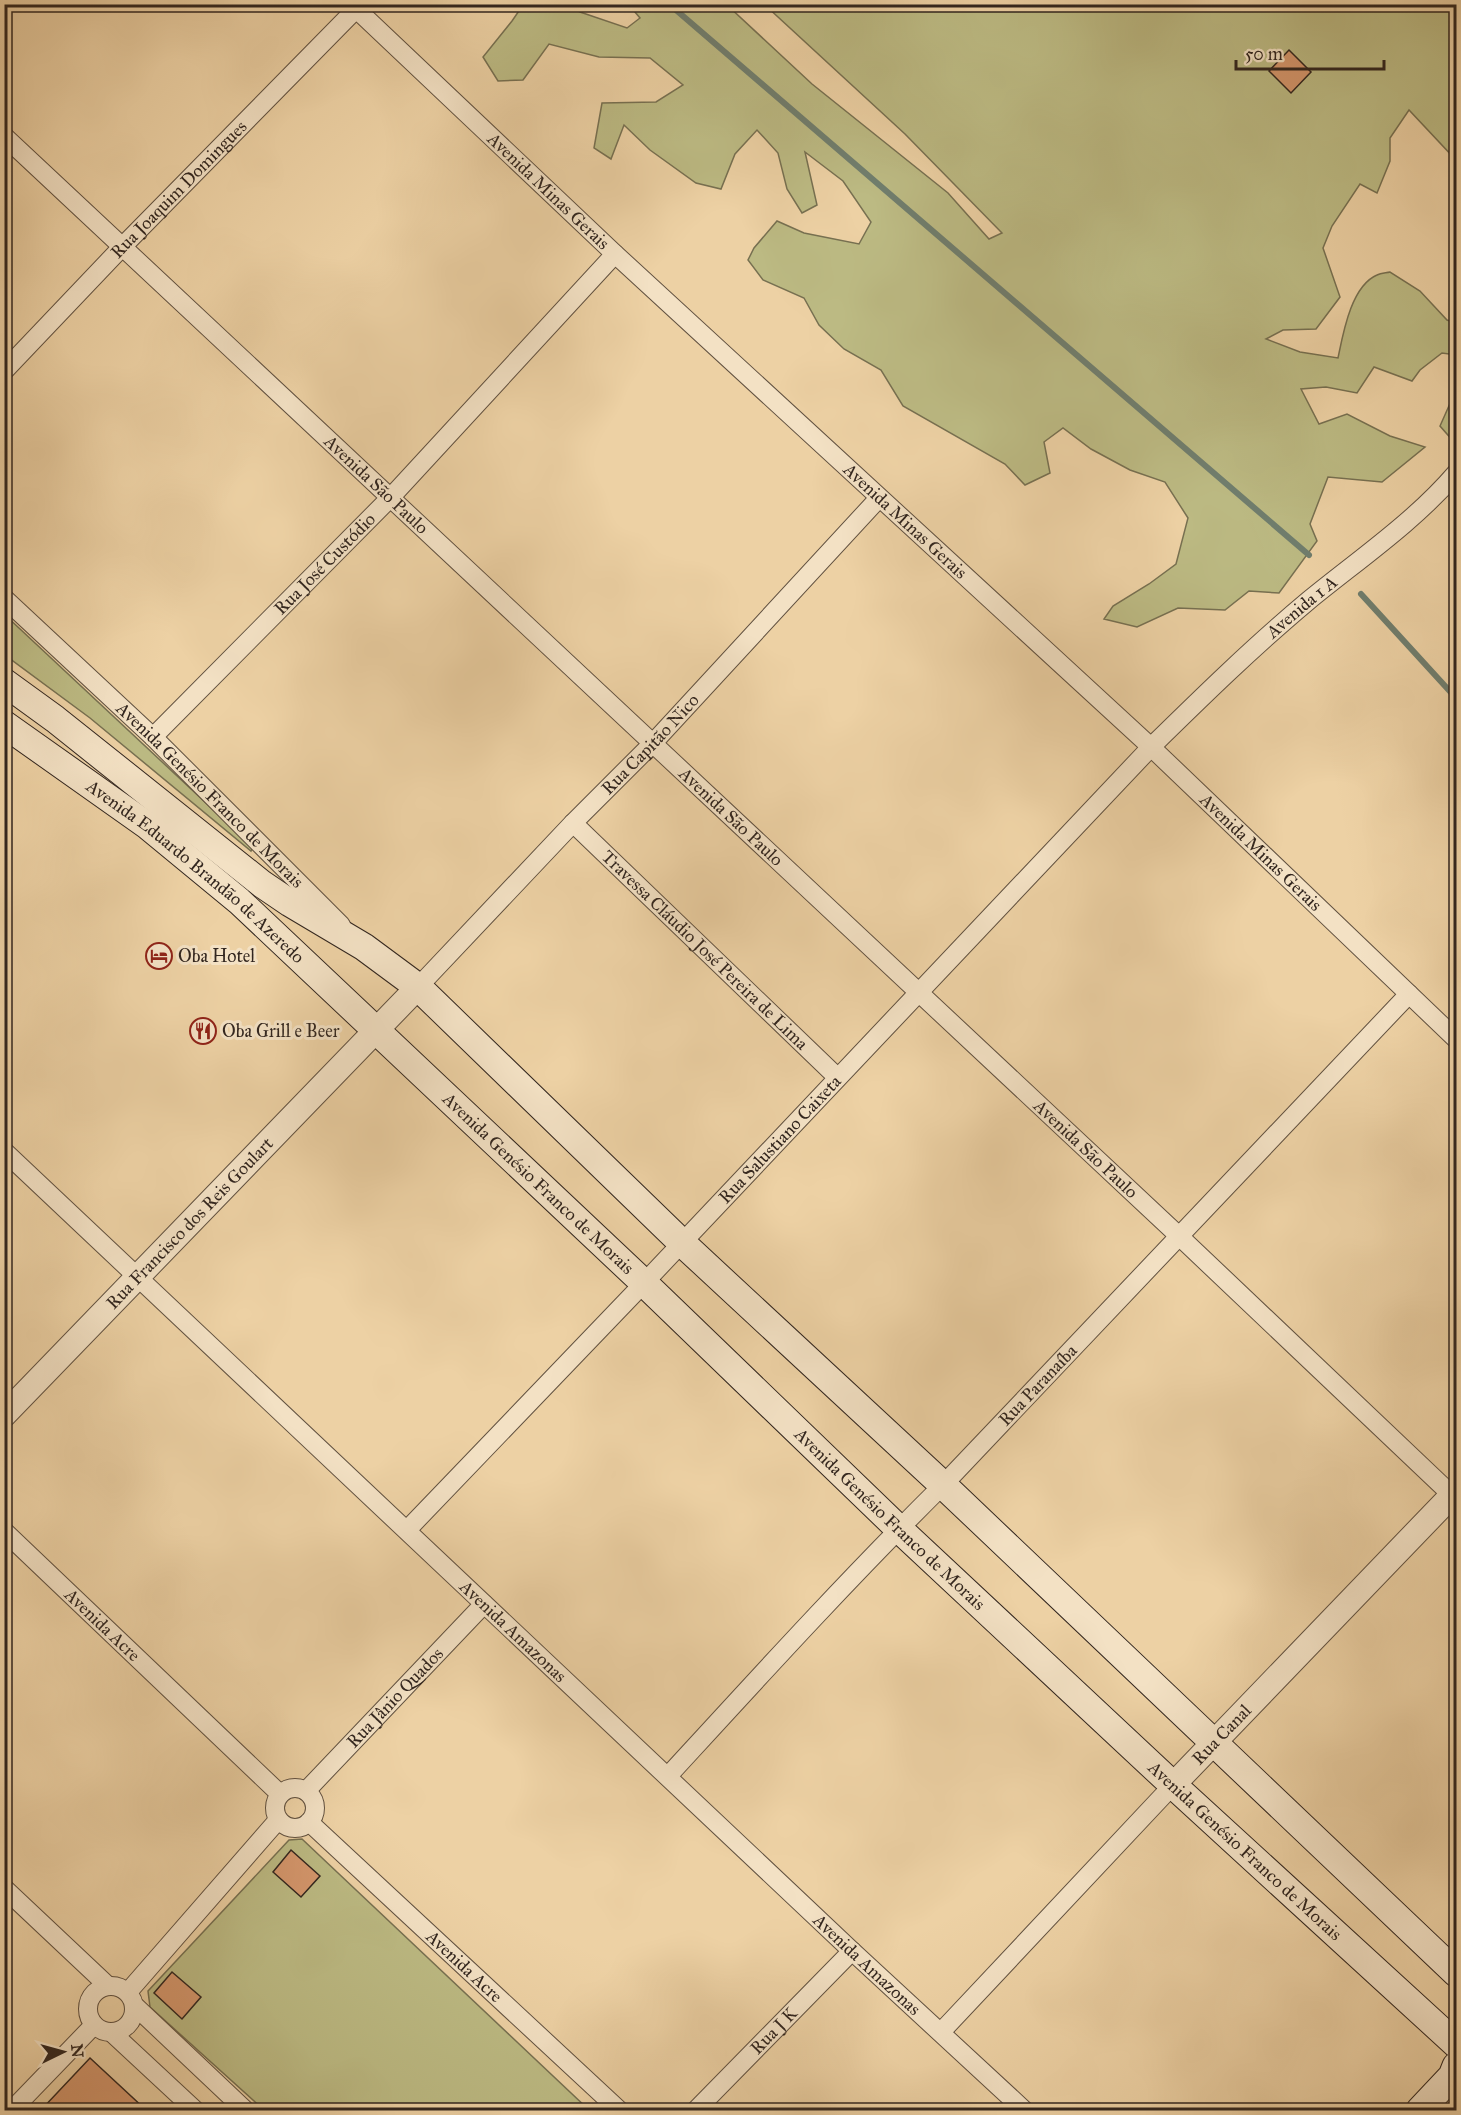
<svg xmlns="http://www.w3.org/2000/svg" width="1461" height="2115" font-family="'IM FELL Great Primer',serif">
  <rect width="100%" height="100%" fill="#edd1a4"/>
  <filter id="stains"><feTurbulence type="fractalNoise" baseFrequency=".00333" numOctaves="4"/><feColorMatrix values="0 0 0 0 .2 0 0 0 0 .09 0 0 0 0 .02 0 0 0 .5 -.17"/></filter>
  <radialGradient id="worn" r=".72"><stop offset=".6" stop-color="#630" stop-opacity="0"/><stop offset="1" stop-color="#630" stop-opacity=".3"/></radialGradient>
  <g fill="#bcba83" stroke="#777051" stroke-width="1.5">
    <path d="M523 5H566L580 12 627 28 640 18 629 5H727L812 84 948 193 989 239 1002 233 905 134 765 5H1456V160L1409 110 1390 138V161L1377 193 1360 184 1332 226 1323 248 1340 297 1316 329 1283 330 1266 339 1300 352 1338 358C1343 334 1351 286 1377 275 1381 273 1386 273 1390 272L1420 291 1447 320 1456 323V355L1442 353 1420 370 1412 381 1374 367 1357 393 1326 387 1301 389 1319 424 1347 414 1390 436 1425 447 1382 482 1328 477 1310 524 1317 541 1279 593 1249 591 1225 610 1178 608 1137 627 1104 619 1113 606 1149 584 1176 564 1188 518 1165 482 1130 470 1091 449 1063 428 1044 442 1050 473 1025 485 1005 464 903 406 881 370 844 349 819 325 804 298 763 280 748 260 754 248 777 221 804 233 859 244 871 222 843 181 805 152 817 205 802 213 787 189 778 153 757 130 735 154 721 189 696 183 650 150 624 125 611 159 594 148 602 103 656 102 683 85 650 58 599 57 549 44 523 80 498 81 483 57 512 21Z"/>
    <path d="M1456 390V439L1454 442 1440 426Z"/>
    <path d="M4 614 253 847 251 851 90 718 5 655Z"/>
    <path d="M302 1839 589 2110H264L150 2007 148 1991 289 1840Z"/>
  </g>
  <g fill="none" stroke-linecap="round" stroke-linejoin="round">
    <g stroke="#707e6e" stroke-width="6">
      <path d="M669 4 1309 555"/>
      <path d="M1361 594 1456 698"/>
    </g>
  </g>
  <g fill="#d5976d" stroke="#32261f" stroke-width="1.5">
    <path d="M1289 50 1311 72 1291 93 1269 71Z"/>
    <path d="M291 1850 320 1876 301 1897 273 1872Z"/>
    <path d="M172 1972 201 1997 182 2019 154 1993Z"/>
    <path d="M90 2058 146 2110H41Z"/>
  </g>
  <g fill="none" stroke-linecap="round" stroke-linejoin="round">
    <defs>
      <g id="minor">
        <path id="s1" d="M351 4 615 254 1151 747 1456 1039"/>
        <path id="s2" d="M4 136 1179 1236 1456 1499"/>
        <path id="s3" d="M4 371 123 246 356 9"/>
        <path id="s4" d="M4 598 153 737 341 925"/>
        <path id="s5" d="M153 737 391 497 615 254"/>
        <path id="s6" d="M573 823 837 1077"/>
        <path id="s7" d="M418 987 573 823 653 743 879 498"/>
        <path id="s8" d="M4 1151 852 1951 1024 2110"/>
        <path id="s9" d="M407 1530 644 1283 1151 747C1202 697 1253 647 1308 601 1358 560 1414 522 1456 473"/>
        <path id="s10" d="M4 1531 280 1794"/>
        <path id="s11" d="M668 1776C758 1678 848 1579 943 1485L1409 994"/>
        <circle cx="295" cy="1808" r="20"/>
        <path id="s12" d="M306 1791 484 1604"/>
        <path id="s13" d="M309 1822 619 2110"/>
        <path d="M4 1888 107 1985"/>
        <circle cx="111" cy="2009" r="23"/>
        <path d="M128 1992 278 1820"/>
        <path d="M134 2005 245 2110"/>
        <path d="M111 2032 195 2110"/>
        <path d="M941 2032 1173 1785"/>
        <path d="M12 2110 94 2025"/>
        <path id="s14" d="M696 2110 852 1951"/>
      </g>
      <g id="tertiary">
        <path id="s15" d="M4 1415 418 987"/>
        <path id="s16" d="M1173 1785 1456 1491"/>
      </g>
      <g id="secondary">
        <path d="M4 682 55 719 262 884 290 903 364 947 418 987 681 1242 943 1485 1456 1973"/>
        <path id="s17" d="M4 724 148 826 239 901 644 1283 899 1529 1173 1785 1456 2044"/>
        <path d="M1420 2110 1452 2076 1456 2066"/>
      </g>
    </defs>
    <use href="#minor" stroke="#615140" stroke-width="20"/>
    <use href="#tertiary" stroke="#615140" stroke-width="26"/>
    <use href="#secondary" stroke="#32261f" stroke-width="29"/>
    <use href="#minor" stroke="#f3e1c4" stroke-width="18"/>
    <use href="#tertiary" stroke="#f3e1c4" stroke-width="24"/>
    <use href="#secondary" stroke="#f3e1c4" stroke-width="27"/>
  </g>
  <defs>
    <symbol id="hotel-ring" viewBox="-11 -11 22 22"><circle r="9.5" fill="#f3e1c4" stroke="#8f2418" stroke-width="1.5"/><path d="M-6-4.5h1.5V1H6V5H4.5V3h-9V5H-6ZM-4 0a1.8 1.8 0 1 1 3.6 0ZM.5 0V-2.5h3Q6-2.5 6 0Z" fill="#8f2418"/></symbol>
    <symbol id="restaurant-ring" viewBox="-11 -11 22 22"><circle r="9.5" fill="#f3e1c4" stroke="#8f2418" stroke-width="1.5"/><path d="M-5-6h1v4h1v-4h1v4h1v-4h1v5L-1.5 .5V6h-2V.5L-5-1ZM5-6V6H3V1.5H1.5Q1.5-4 5-6Z" fill="#8f2418"/></symbol>
  </defs>
  <g fill-rule="evenodd">
    <use href="#hotel-ring" x="144" y="941" width="30" height="30"/>
    <use href="#restaurant-ring" x="188" y="1016" width="30" height="30"/>
  </g>
  <g text-anchor="middle" stroke-width="6" stroke-linejoin="round" paint-order="stroke">
    <g font-size="18" fill="#32261f" stroke="#f3e1c4">
      <text dy="6" stroke="none"><textPath href="#s3" startOffset="252">Rua Joaquim Domingues</textPath></text>
      <text dy="6" stroke="none"><textPath href="#s1" startOffset="272">Avenida Minas Gerais</textPath></text>
      <text dy="6" stroke="none"><textPath href="#s2" startOffset="510">Avenida São Paulo</textPath></text>
      <text dy="6" stroke="none"><textPath href="#s1" startOffset="758">Avenida Minas Gerais</textPath></text>
      <text dy="6" stroke="none"><textPath href="#s5" startOffset="244">Rua José Custódio</textPath></text>
      <text dy="6" stroke="none"><textPath href="#s9" startOffset="1286">Avenida 1 A</textPath></text>
      <text dy="6" stroke="none"><textPath href="#s7" startOffset="336">Rua Capitão Nico</textPath></text>
      <text dy="6" stroke="none"><textPath href="#s4" startOffset="285">Avenida Genésio Franco de Morais</textPath></text>
      <text dy="6" stroke="none"><textPath href="#s2" startOffset="996">Avenida São Paulo</textPath></text>
      <text dy="6" stroke="none"><textPath href="#s1" startOffset="1244">Avenida Minas Gerais</textPath></text>
      <text dy="6" stroke="none"><textPath href="#s17" startOffset="242">Avenida Eduardo Brandão de Azeredo</textPath></text>
      <text dy="6" stroke="none"><textPath href="#s6" startOffset="183">Travessa Cláudio José Pereira de Lima</textPath></text>
      <text dy="6" stroke="none"><textPath href="#s9" startOffset="540">Rua Salustiano Caixeta</textPath></text>
      <text dy="6" stroke="none"><textPath href="#s2" startOffset="1482">Avenida São Paulo</textPath></text>
      <text dy="6" stroke="none"><textPath href="#s17" startOffset="706">Avenida Genésio Franco de Morais</textPath></text>
      <text dy="6" stroke="none"><textPath href="#s15" startOffset="267">Rua Francisco dos Reis Goulart</textPath></text>
      <text dy="6" stroke="none"><textPath href="#s11" startOffset="538">Rua Paranaíba</textPath></text>
      <text dy="6" stroke="none"><textPath href="#s17" startOffset="1192">Avenida Genésio Franco de Morais</textPath></text>
      <text dy="6" stroke="none"><textPath href="#s10" startOffset="136">Avenida Acre</textPath></text>
      <text dy="6" stroke="none"><textPath href="#s8" startOffset="700">Avenida Amazonas</textPath></text>
      <text dy="6" stroke="none"><textPath href="#s12" startOffset="129">Rua Jânio Quados</textPath></text>
      <text dy="6" stroke="none"><textPath href="#s16" startOffset="70">Rua Canal</textPath></text>
      <text dy="6" stroke="none"><textPath href="#s17" startOffset="1678">Avenida Genésio Franco de Morais</textPath></text>
      <text dy="6" stroke="none"><textPath href="#s8" startOffset="1186">Avenida Amazonas</textPath></text>
      <text dy="6" stroke="none"><textPath href="#s13" startOffset="212">Avenida Acre</textPath></text>
      <text dy="6" stroke="none"><textPath href="#s14" startOffset="111">Rua J K</textPath></text>
    </g>
    <g font-size="18" fill="#32261f" stroke="#f3e1c4" text-anchor="start">
      <text x="178" y="962">Oba Hotel</text>
      <text x="222" y="1037">Oba Grill e Beer</text>
    </g>
  </g>
  <rect width="1461" height="2115" fill="none" stroke="#edd1a4" stroke-width="24"/>
  <rect x="6" y="6" width="1449" height="2103" fill="none" stroke="#32261f" stroke-width="3"/>
  <rect x="12" y="12" width="1437" height="2091" fill="none" stroke="#32261f" stroke-width="1.5"/>
  <g transform="translate(63 2052) rotate(85)" stroke="#f3e1c4" stroke-width="4.5" paint-order="stroke">
  <path d="M0-4.5L10 22L0 15L-10 22Z" fill="#32261f"/>
  <text y="-9" font-size="16" font-weight="bold" text-anchor="middle" fill="#32261f">N</text>
  </g>
  <path d="M1236 60v9h148v-9" fill="none" stroke="#32261f" stroke-width="3"/>
  <text x="1245" y="60" font-size="18" fill="#32261f" stroke="#f3e1c4" stroke-width="4.5" paint-order="stroke">50 m</text>
  <rect width="100%" height="100%" filter="url(#stains)"/>
  <rect width="100%" height="100%" fill="url(#worn)"/>
</svg>
